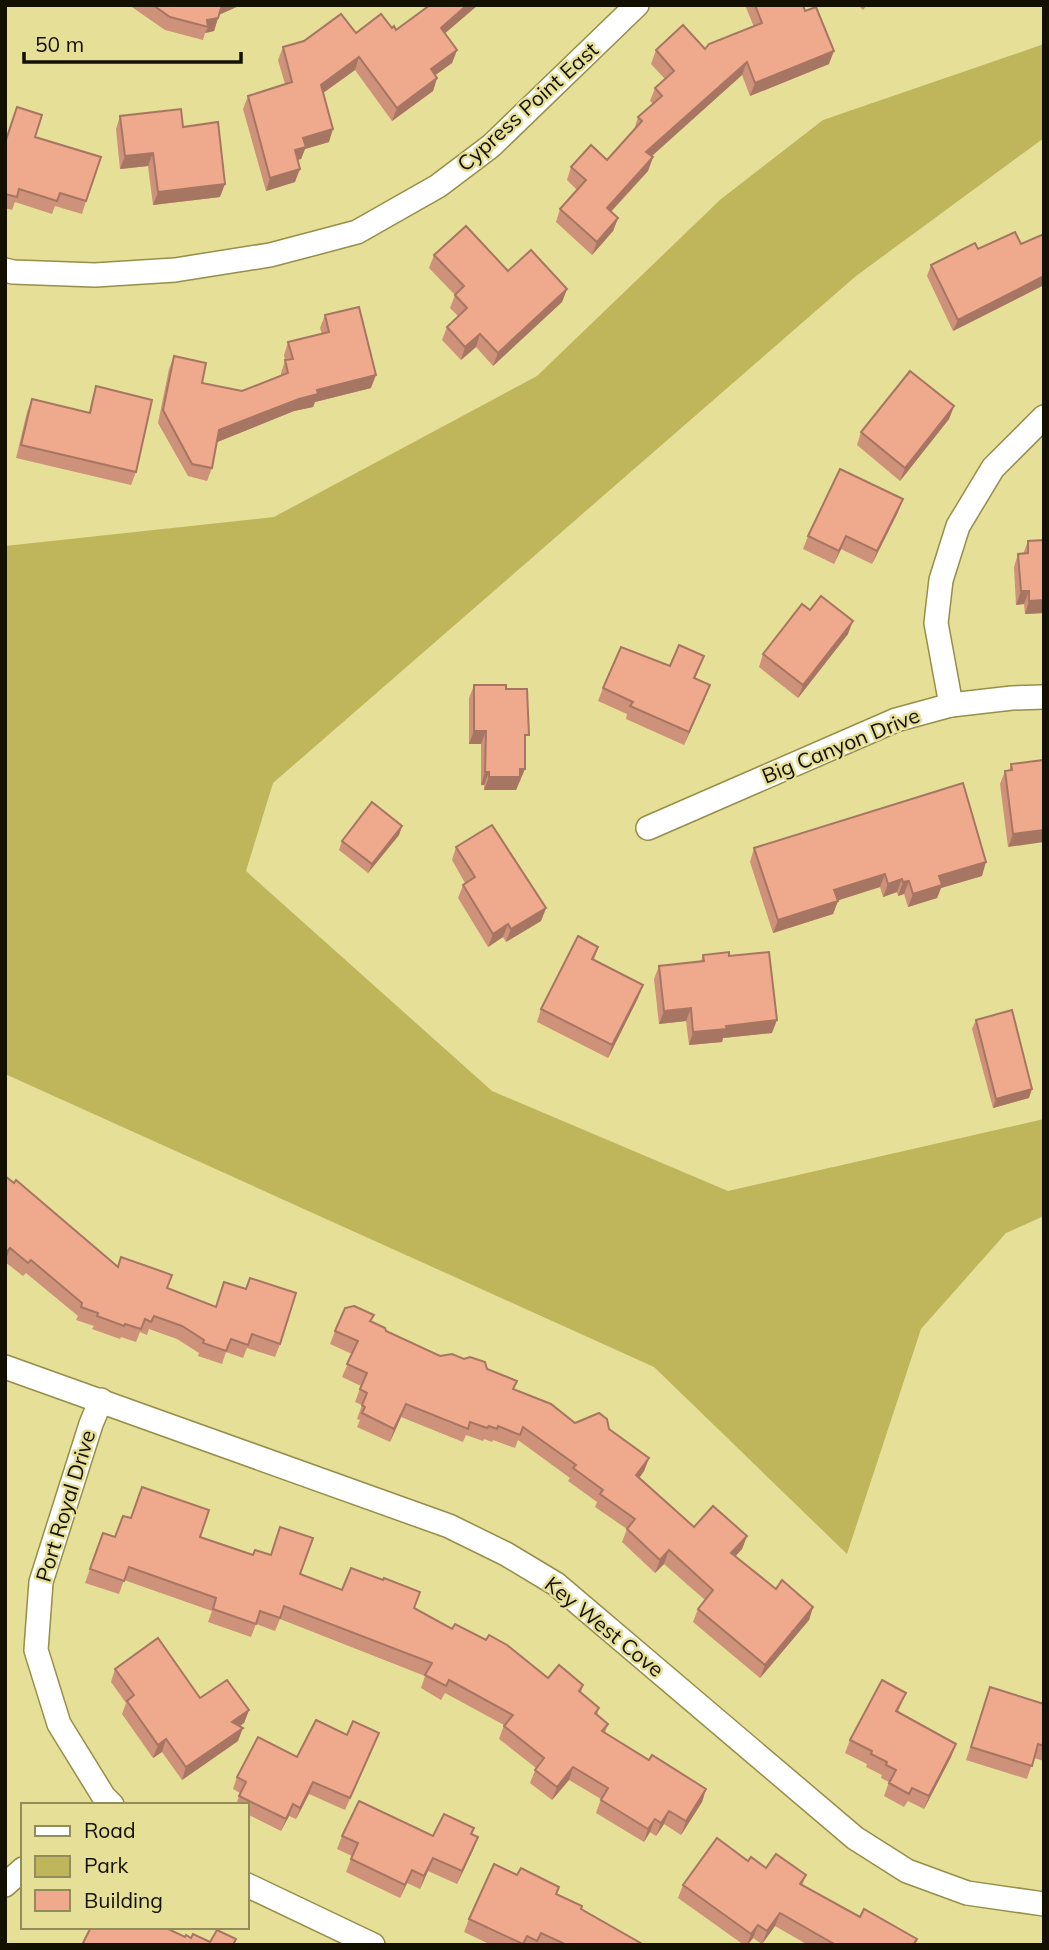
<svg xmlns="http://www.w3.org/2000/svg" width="1049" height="1950" font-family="Mulish,sans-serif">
  <rect width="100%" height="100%" fill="#e6df97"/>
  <path fill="#bfb55b" d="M1044 44V138L856 276 273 783 246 871 492 1091 728 1191 1044 1119V1216L1006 1233 921 1329 847 1554 654 1367 5 1074V546L274 517 537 376 721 199 823 120Z"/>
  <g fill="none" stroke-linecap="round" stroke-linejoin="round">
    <defs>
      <g id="street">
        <path d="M5 270 13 272 95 275 175 270 270 255 357 232 438 186 491 146 637 5"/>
        <path d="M951 705 936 623 941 580 958 526 993 468 1044 417"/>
        <path d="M648 828 896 720 951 705 1012 698 1044 697"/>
        <path d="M5 1367 449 1526 506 1554 556 1584 855 1838 907 1871 967 1893 1044 1904"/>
        <path d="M101 1400 91 1424 41 1582 36 1650 59 1724 104 1797 112 1805"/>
        <path d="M5 1885 23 1869"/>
        <path d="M247 1885 373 1945"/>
      </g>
    </defs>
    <use href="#street" stroke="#968e49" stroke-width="26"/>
    <use href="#street" stroke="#fff" stroke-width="23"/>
  </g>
  <g fill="#ce9179">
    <path d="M129 5H241L219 15 214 31 205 33 203 40 165 30Z"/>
    <path d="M478 5 445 33 457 50 452 63 435 75 437 78 433 91 392 121 355 70 323 93 329 142 305 149 301 159 298 160 295 182 266 191 243 109 248 96 285 84 278 60 283 47 356 33 392 28 396 30Z"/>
    <path d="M745 5H803L829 64 750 96 742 75 651 156 653 157 648 171 611 212 618 218 613 231 592 255 556 222 560 209 577 190 567 180 571 167 607 160 634 130 638 117 653 104 650 101 655 88 665 79 651 64 656 50 705 49 754 27Z"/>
    <path d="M858 5H867L863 10Z"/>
    <path d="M17 107 35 137 86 201 82 214 55 206 52 214 15 202 12 210 5 208V141Z"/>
    <path d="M120 116 183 127 220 197 153 205 148 166 120 169 116 129Z"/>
    <path d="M1044 234V285L953 331 927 276 931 265 978 249 1021 244Z"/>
    <path d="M434 255 508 271 567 289 562 302 493 366 476 347 461 360 442 340 447 327 458 316 450 308 455 295 429 268Z"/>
    <path d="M325 315 371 388 315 402 313 407 294 411 217 442 212 468 207 481 188 476 158 423 169 369 174 356 202 383 242 391 281 375V373L285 361 284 355 288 342 322 334 320 328Z"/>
    <path d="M96 386 136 472 131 485 16 458 27 412 32 399 89 413 92 399Z"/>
    <path d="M954 406 949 419 900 481 857 445 861 432Z"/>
    <path d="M903 499 898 512 872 564 841 549 834 564 803 549 808 536Z"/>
    <path d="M1028 541 1044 613 1025 614 1024 604 1016 605 1014 567 1018 554H1023Z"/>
    <path d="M810 610 848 634 798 698 759 667 763 654Z"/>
    <path d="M704 656 695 679 705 698 684 745 626 719 627 714 598 701 603 688 670 666Z"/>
    <path d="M474 685 506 689 525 745 520 782H519L516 790H484V785H481V744H469V698Z"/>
    <path d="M1044 760 1008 847 1000 784 1005 771H1009L1011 764Z"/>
    <path d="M402 826 399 835 368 873 339 850 342 841Z"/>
    <path d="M456 847 546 908 541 921 506 942 503 937 488 947 458 898 463 885 465 883 452 860Z"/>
    <path d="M754 848 982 876 941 888 937 898 908 907 904 894 898 896 897 892 883 897 880 887 838 900 833 914 773 933 750 862Z"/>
    <path d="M598 947 594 960 638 998 608 1058 537 1022 541 1009Z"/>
    <path d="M703 955 729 956 772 1033 723 1038 722 1042 689 1045 686 1021 659 1024 654 979 659 966 701 961Z"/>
    <path d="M976 1020 1029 1098 993 1108 972 1029Z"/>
    <path d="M5 1176 118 1266 121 1257 167 1288 280 1344 275 1357 247 1348 243 1358 226 1352 222 1364 198 1356 199 1353 177 1339 149 1329 147 1335 140 1332 136 1342 121 1337 120 1339 92 1329 94 1326 76 1320 78 1316 26 1273 23 1276 5 1262Z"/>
    <path d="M374 1315 371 1322 386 1331 440 1356 487 1369 513 1389 575 1423 609 1429 649 1458 644 1471 639 1478 694 1527 747 1536 742 1549 735 1556 776 1589 813 1607 809 1620 760 1678 693 1622 698 1609 705 1600 664 1564 655 1573 622 1542 627 1529 595 1507 597 1502 568 1481 570 1478 518 1440 515 1448 493 1440 492 1442 484 1439 483 1441 466 1435 463 1442 401 1417 390 1442 357 1427 360 1420 357 1419 362 1405 355 1402 361 1386 342 1377 352 1354 330 1344 335 1331Z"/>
    <path d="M103 1533 115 1537H200L342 1590 414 1608 548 1678 583 1685 581 1693 599 1708 597 1715 608 1724 605 1733 649 1760 706 1789 702 1802 681 1835 664 1824 656 1836 650 1832 644 1842 596 1813 601 1799 569 1780 552 1800 530 1783 536 1768 499 1739 504 1725 445 1693 441 1700 421 1688 425 1676 280 1619 275 1631 256 1624 251 1637 208 1622 212 1611 124 1580 119 1594 85 1583Z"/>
    <path d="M115 1669 200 1698 249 1710 244 1723 240 1726 238 1741 182 1780 162 1752 153 1758 122 1714 126 1703 111 1682Z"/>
    <path d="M906 1693 898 1712 956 1744 951 1757 924 1809 908 1801 904 1807 884 1796 889 1782 881 1778 882 1775 866 1767 867 1764 845 1753 850 1740Z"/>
    <path d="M986 1700 1044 1704V1761L1034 1758 1027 1779 966 1760Z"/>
    <path d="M347 1735 374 1745 345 1810 309 1794 296 1819 289 1816 281 1831 247 1814V1805H236L240 1793 233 1789 237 1777 297 1757Z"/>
    <path d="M471 1834 478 1837 473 1850 457 1884 428 1871 420 1889 407 1883 400 1898 346 1872 352 1856 337 1849 342 1836H433Z"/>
    <path d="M748 1861 766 1868 806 1875 802 1886 860 1917 915 1945H808L775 1926 762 1944 753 1938 748 1945H744L678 1898 683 1885Z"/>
    <path d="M517 1875 559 1887 557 1894 644 1945H491L464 1932 469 1919Z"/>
  </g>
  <g fill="#a77663">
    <path d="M222 5H241L218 15Z"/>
    <path d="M467 5H478L436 41 441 28Z"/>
    <path d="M218 18 214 31 205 33 208 27 207 20Z"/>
    <path d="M457 50 452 63 426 82 431 69Z"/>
    <path d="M834 51 829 64 750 96 755 83Z"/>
    <path d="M359 57 355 70 316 98 321 85Z"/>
    <path d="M747 62 742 75 642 165 646 152Z"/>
    <path d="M437 78 433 91 392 121 397 108Z"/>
    <path d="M333 129 329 142 305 149 301 159 290 162 295 150 303 138Z"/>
    <path d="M153 153 148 166 120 169 125 156Z"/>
    <path d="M653 157 648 171 602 221 607 208Z"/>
    <path d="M300 169 295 182 266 191 270 178Z"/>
    <path d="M225 184 220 197 153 205 158 192Z"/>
    <path d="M618 218 613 231 592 255 597 242Z"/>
    <path d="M1044 276V285L953 331 958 320Z"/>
    <path d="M567 289 562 302 493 366 498 353Z"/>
    <path d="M480 334 476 347 461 360 465 347Z"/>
    <path d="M376 375 371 388 315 402 313 407 294 411 215 443 219 430 317 390Z"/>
    <path d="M954 406 949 419 900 481 905 468Z"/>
    <path d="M903 499 898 512 872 564 877 551Z"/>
    <path d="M846 536 841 549 834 564 839 551Z"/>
    <path d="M1021 591H1029L1024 604 1016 605Z"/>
    <path d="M1044 600V613L1025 614 1029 601Z"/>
    <path d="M853 621 848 634 798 698 803 685Z"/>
    <path d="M710 685 705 698 684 745 689 732Z"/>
    <path d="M474 731H486L481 744H469Z"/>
    <path d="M520 769H525L516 790H484L489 777Z"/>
    <path d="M485 772H489L484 785H481Z"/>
    <path d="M402 826 399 835 368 873 372 864Z"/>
    <path d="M1044 830V842L1008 847 1013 834Z"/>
    <path d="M986 862 982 876 941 888 937 898 908 907 913 894 939 876Z"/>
    <path d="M885 874 880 887 830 903 834 890Z"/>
    <path d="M902 879 897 892 883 897 888 884Z"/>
    <path d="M909 881 904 894 898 896 903 882Z"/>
    <path d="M838 901 833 914 773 933 778 920Z"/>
    <path d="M546 908 541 921 506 942 511 929Z"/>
    <path d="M508 924 503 937 488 947 493 934Z"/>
    <path d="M643 985 638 998 608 1058 612 1045Z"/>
    <path d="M691 1008 686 1021 659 1024 664 1011Z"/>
    <path d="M777 1020 772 1033 723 1038 722 1042 689 1045 693 1032 726 1026Z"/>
    <path d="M1032 1089 1029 1098 993 1108 996 1099Z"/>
    <path d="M10 1248 5 1262V1254Z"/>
    <path d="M406 1404 401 1417 390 1442 394 1429Z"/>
    <path d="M649 1458 644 1471 632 1488 636 1475Z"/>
    <path d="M747 1536 742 1549 727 1566 731 1553Z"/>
    <path d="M669 1550 664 1564 655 1573 660 1560Z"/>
    <path d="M813 1607 809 1620 760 1678 765 1665Z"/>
    <path d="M249 1710 244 1723 227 1735 232 1722Z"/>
    <path d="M243 1728 238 1741 182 1780 186 1767Z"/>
    <path d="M166 1739 162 1752 153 1758 158 1745Z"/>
    <path d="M956 1744 951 1757 924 1809 929 1796Z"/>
    <path d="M573 1767 569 1780 552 1800 557 1787Z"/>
    <path d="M313 1782 309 1794 296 1819 300 1808Z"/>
    <path d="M706 1789 702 1802 681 1835 686 1821Z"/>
    <path d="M293 1804 289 1816 281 1831 286 1819Z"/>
    <path d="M669 1811 664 1824 656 1836 661 1823Z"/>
    <path d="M655 1819 650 1832 644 1842 648 1829Z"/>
    <path d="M478 1837 473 1850 457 1884 462 1871Z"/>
    <path d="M433 1858 428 1871 420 1889 424 1876Z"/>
    <path d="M412 1870 407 1883 400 1898 405 1885Z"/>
    <path d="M780 1913 775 1926 762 1944 767 1931Z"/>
    <path d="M758 1925 753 1938 747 1945 751 1934Z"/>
  </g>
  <g fill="#efa98d" stroke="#a77663" stroke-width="2">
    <path d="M153 5H222L218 18 207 20 208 27 170 17Z"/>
    <path d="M430 5H467L441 28 457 50 431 69 437 78 397 108 359 57 321 85 333 129 303 138 306 147 295 150 300 169 270 178 248 96 292 82 283 47 304 41 341 14 356 33 381 14 392 28 394 26 396 30Z"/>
    <path d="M755 5H803L805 11 816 7 834 51 755 83 747 62 646 152 653 157 607 208 618 218 597 242 560 209 586 180 571 167 591 145 607 160 642 121 638 117 662 96 655 88 674 71 656 50 683 25 705 49 709 44 762 23Z"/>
    <path d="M17 107 42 115 35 137 101 157 86 201 60 193 57 201 19 189 17 197 5 194V143Z"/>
    <path d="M181 109 183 127 218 122 225 184 158 192 153 153 125 156 120 116Z"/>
    <path d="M466 226 508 271 531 250 567 289 498 353 480 334 465 347 447 327 467 308 455 295 464 286 434 255Z"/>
    <path d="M1015 232 1021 244 1044 234V276L958 320 931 265 975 243 978 249Z"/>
    <path d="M359 307 376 375 317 390 318 394 299 399 219 430 212 468 192 464 163 410 174 356 206 363 202 383 242 391 288 373 285 360 293 359 288 342 329 332 325 315Z"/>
    <path d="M910 371 954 406 905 468 861 432Z"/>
    <path d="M96 386 152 400 136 472 21 445 32 399 90 413Z"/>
    <path d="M840 469 903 499 877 551 846 536 839 551 808 536Z"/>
    <path d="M1044 540V600L1029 601V591H1021L1018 554 1028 553V541Z"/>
    <path d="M821 596 853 621 803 685 763 654 802 604 810 610Z"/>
    <path d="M679 645 704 656 694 678 710 685 689 732 630 706 633 702 603 688 621 647 670 666Z"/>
    <path d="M474 685H506V689H527L529 735H525V769H520V777H489V772H485L486 731H474Z"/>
    <path d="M1044 760V830L1013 834 1005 771 1012 770 1011 764Z"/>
    <path d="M963 783 986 862 939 876 942 885 913 894 909 881 903 882 902 879 888 884 885 874 834 890 838 901 778 920 754 848Z"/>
    <path d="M372 802 402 826 372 864 342 841Z"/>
    <path d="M492 825 546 908 511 929 508 924 493 934 463 885 475 877 456 847Z"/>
    <path d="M578 936 598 947 592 959 643 985 612 1045 541 1009Z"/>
    <path d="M729 952V956L769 952 777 1020 726 1026 727 1029 693 1032 691 1008 664 1011 659 966 704 961 703 955Z"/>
    <path d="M1012 1010 1032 1089 996 1099 976 1020Z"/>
    <path d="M5 1176 14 1183 16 1180 118 1267 121 1257 172 1275 167 1288 216 1307 224 1282 246 1289 250 1278 296 1293 280 1344 252 1334 248 1345 231 1339 226 1351 203 1343 204 1340 182 1326 154 1316 151 1322 145 1319 141 1329 125 1324 124 1326 97 1316 98 1313 81 1307 82 1303 31 1260 28 1263 10 1248 5 1254Z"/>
    <path d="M354 1306 374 1315 370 1321 385 1328 386 1331 440 1356 452 1354 464 1359 470 1357 485 1362 487 1369 517 1381 513 1389 551 1404 575 1423 599 1413 607 1419 609 1429 649 1458 636 1475 694 1527 713 1506 747 1536 731 1553 776 1589 782 1580 813 1607 765 1665 698 1609 713 1590 669 1550 660 1560 627 1529 635 1519 600 1494 603 1490 573 1468 576 1465 523 1427 520 1435 498 1426 497 1429 489 1426 487 1428 470 1422 468 1429 406 1404 394 1429 362 1413 365 1407 362 1405 367 1393 360 1389 367 1373 347 1364 358 1341 335 1331 345 1308Z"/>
    <path d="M142 1487 209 1510 200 1537 253 1555 255 1550 271 1555 280 1527 313 1538 300 1574 342 1590 351 1568 383 1580 384 1578 420 1592 414 1608 452 1629 455 1624 486 1640 489 1635 507 1645 548 1678 559 1665 583 1685 579 1691 599 1708 595 1713 608 1724 602 1731 649 1760 652 1755 706 1789 686 1821 669 1811 661 1823 655 1819 648 1829 601 1800 608 1788 573 1767 557 1787 535 1770 544 1758 504 1726 513 1715 449 1680 446 1686 425 1675 432 1663 284 1606 280 1618 260 1611 256 1624 213 1609 216 1598 129 1567 124 1581 90 1569 103 1533 115 1537 123 1516 131 1518Z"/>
    <path d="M158 1638 200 1698 227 1680 249 1710 232 1722 243 1728 186 1767 166 1739 158 1745 127 1701 134 1695 115 1669Z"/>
    <path d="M882 1680 906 1693 896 1711 956 1744 929 1796 912 1788 909 1794 889 1783 896 1770 886 1765 887 1762 871 1754 872 1751 850 1740Z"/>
    <path d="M990 1687 1044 1704V1746L1038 1744 1032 1766 971 1747Z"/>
    <path d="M316 1720 347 1735 353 1721 379 1733 350 1798 313 1782 300 1808 293 1804 286 1819 239 1796 246 1782 237 1777 258 1737 297 1757Z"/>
    <path d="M359 1801 433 1836 444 1814 474 1828 471 1834 478 1837 462 1871 433 1858 424 1876 412 1870 405 1885 351 1859 358 1843 342 1836Z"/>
    <path d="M717 1838 748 1861 751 1857 766 1868 776 1854 806 1875 800 1884 860 1917 864 1909 917 1939 913 1945H836L780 1913 767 1931 758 1925 751 1934 683 1885Z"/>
    <path d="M494 1864 517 1875 521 1868 559 1887 556 1894 582 1906 581 1909 644 1945H567L541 1933 537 1941 527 1936 523 1944 469 1919Z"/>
    <path d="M91 1927H164L185 1937 186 1935 191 1938 193 1934 210 1942 217 1930 236 1939 233 1945H82Z"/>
  </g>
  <g text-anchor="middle" stroke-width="5" stroke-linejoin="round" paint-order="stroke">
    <g font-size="21" fill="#131000" stroke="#e6df97">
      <text transform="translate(528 107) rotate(-42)" y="7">Cypress Point East</text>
      <text transform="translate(841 746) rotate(-22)" y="7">Big Canyon Drive</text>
      <text transform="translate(66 1506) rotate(-73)" y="7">Port Royal Drive</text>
      <text transform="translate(604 1627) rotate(39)" y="7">Key West Cove</text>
    </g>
  </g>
  <rect width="1049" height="1950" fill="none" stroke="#131000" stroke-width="14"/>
  <rect x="21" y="1803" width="228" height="126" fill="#e6df97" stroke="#928c5b" stroke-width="2"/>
  <rect x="35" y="1826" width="35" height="10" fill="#ffffff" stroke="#928c5b" stroke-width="2"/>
  <text x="84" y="1838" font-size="21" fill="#131000">Road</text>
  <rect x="35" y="1856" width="35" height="21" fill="#bfb55b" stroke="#928c5b" stroke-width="2"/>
  <text x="84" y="1873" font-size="21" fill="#131000">Park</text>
  <rect x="35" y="1890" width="35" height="21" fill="#efa98d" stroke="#928c5b" stroke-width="2"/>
  <text x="84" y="1908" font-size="21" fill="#131000">Building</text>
  <path d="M24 52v10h217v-10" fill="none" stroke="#131000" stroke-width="3.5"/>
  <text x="35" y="52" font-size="21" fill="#131000" stroke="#e6df97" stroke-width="5" paint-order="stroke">50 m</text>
</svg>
